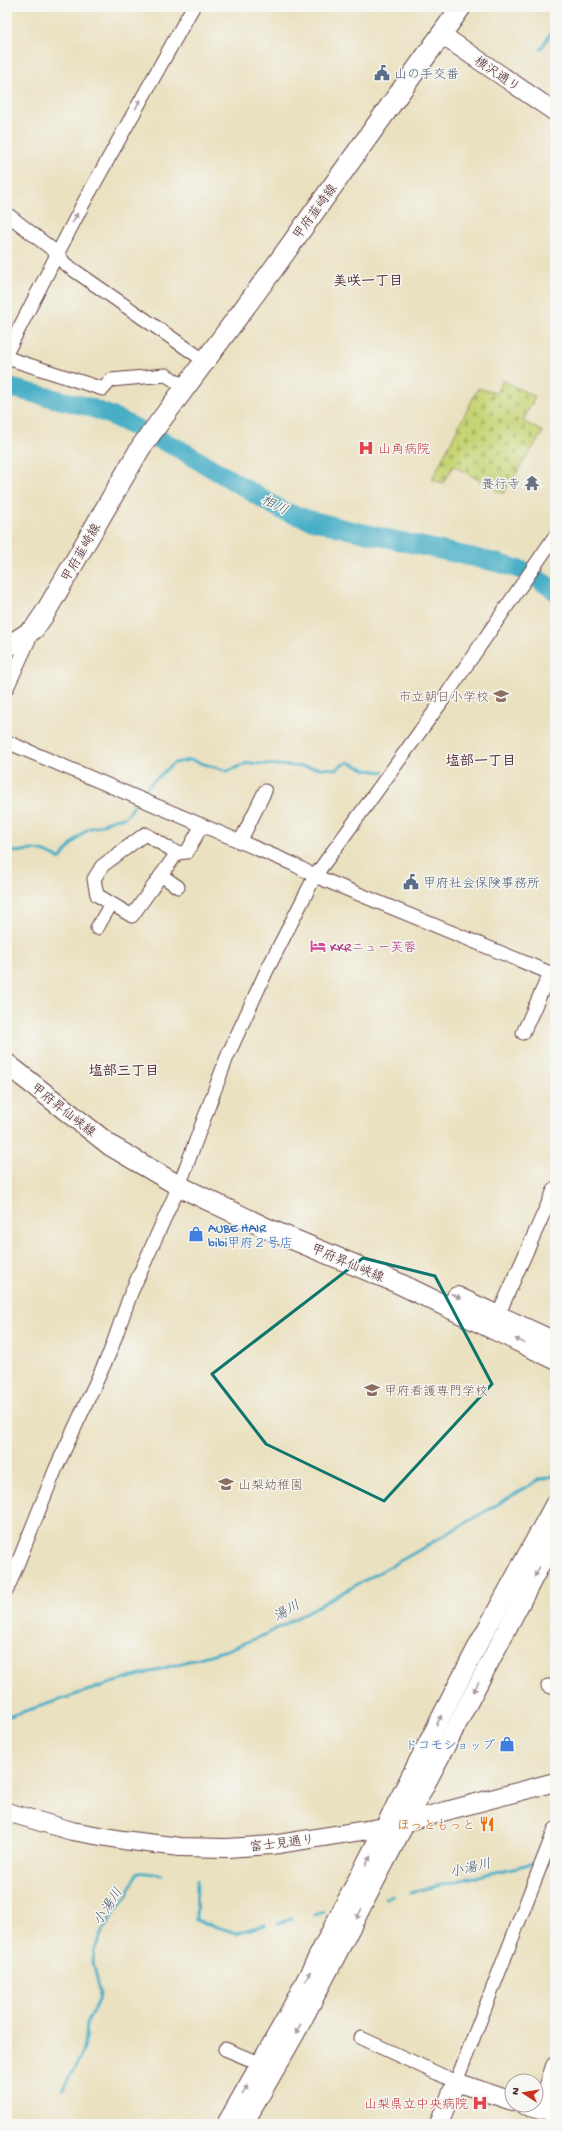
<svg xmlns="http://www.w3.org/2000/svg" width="562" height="2131" font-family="'Gochi Hand','Klee One',sans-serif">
  <defs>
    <pattern id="cemetery-stones" width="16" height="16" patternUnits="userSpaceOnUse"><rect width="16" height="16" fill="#c6d475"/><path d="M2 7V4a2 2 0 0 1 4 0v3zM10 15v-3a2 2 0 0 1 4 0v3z" fill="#acb665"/></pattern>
  </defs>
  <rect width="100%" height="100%" fill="#f6f6f2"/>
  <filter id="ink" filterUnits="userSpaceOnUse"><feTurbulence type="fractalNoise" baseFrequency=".025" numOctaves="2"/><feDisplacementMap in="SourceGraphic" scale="8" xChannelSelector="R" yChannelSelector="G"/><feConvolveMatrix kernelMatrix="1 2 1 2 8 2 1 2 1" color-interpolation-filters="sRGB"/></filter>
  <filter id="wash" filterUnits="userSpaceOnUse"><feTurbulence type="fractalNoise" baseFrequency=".012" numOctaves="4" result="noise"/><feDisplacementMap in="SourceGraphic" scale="16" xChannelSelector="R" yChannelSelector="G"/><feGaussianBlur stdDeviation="0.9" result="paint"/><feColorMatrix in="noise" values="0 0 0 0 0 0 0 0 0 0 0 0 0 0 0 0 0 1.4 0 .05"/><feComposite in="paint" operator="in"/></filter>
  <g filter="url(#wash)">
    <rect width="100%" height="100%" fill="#eae1c0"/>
    <path fill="url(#cemetery-stones)" stroke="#887a50" d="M503 380 535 397 523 421 543 432 503 494 454 466 443 483 432 479 478 388 496 393Z"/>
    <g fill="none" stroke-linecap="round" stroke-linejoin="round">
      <g stroke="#46aec6" stroke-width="3">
        <path d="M541 49 555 26"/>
        <path d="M140 793 174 763 190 760 228 771 248 763 335 769 348 762 367 770 383 772"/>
        <path d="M7 849C17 855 25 849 35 850 44 850 52 855 60 859 65 852 81 833 88 829 92 827 97 827 101 825 111 821 111 818 124 818L131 811 135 803"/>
        <path d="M7 1717 105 1685 227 1650 267 1634 409 1556 539 1480 555 1475"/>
        <path d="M548 1860 555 1858"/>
        <path d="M197 1880 196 1920 236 1933 265 1925"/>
        <path d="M411 1892 534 1863"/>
        <path d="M385 1898 393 1896"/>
        <path d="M314 1915 324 1912"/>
        <path d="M278 1923 292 1919"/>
        <path d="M63 2088 80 2058 86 2038 87 2023 99 2000 100 1992 93 1963 94 1951 105 1926 129 1892 138 1872 162 1875"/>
      </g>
      <path stroke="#46aec6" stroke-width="19" d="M7 387 89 407 112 416 181 450 283 511 307 519 350 530 498 563 528 572 555 591"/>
    </g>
  </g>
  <g filter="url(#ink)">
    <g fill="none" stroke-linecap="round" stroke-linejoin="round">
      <defs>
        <g id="street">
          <path d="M7 214 57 253 65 264 205 361"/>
          <path d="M7 352 83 204 193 7"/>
          <path d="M7 358 103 389 111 380 166 375 185 387"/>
          <path d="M7 688 33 631"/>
          <path d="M7 742 293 864 315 876 555 975"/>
          <path d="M240 842 265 791"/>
          <path d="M177 853 145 834 102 866 94 879 97 895 132 916 177 853 187 852 202 825"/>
          <path d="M161 875 178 887"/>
          <path d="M97 928 111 904"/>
          <path d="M523 1033 550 973"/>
          <path d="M495 1322 555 1188"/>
          <path d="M7 1590 56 1468 110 1352 131 1293 179 1186 227 1057 266 972 315 876 440 704 555 536"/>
          <path d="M548 1686 555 1688"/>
          <path d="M361 2038 456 2082 555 1829"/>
          <path d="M225 2049 268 2067"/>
          <path d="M541 2110 555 2116"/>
        </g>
        <g id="secondary">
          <path d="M442 35 555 112"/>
          <path d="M7 1812 72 1831 123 1840 180 1847 227 1848 272 1845 386 1827 555 1782"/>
          <path d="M524 2105 541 2110 555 2066"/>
          <path d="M226 2124 286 2018 480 1641 555 1503"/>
          <path d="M244 2124 298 2029 555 1537"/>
          <path d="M439 2124 456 2082 512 2101"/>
        </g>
        <g id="primary">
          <path d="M7 647 34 629 45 613 141 447 274 268 461 7"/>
          <path d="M7 1064 111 1146 179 1186 268 1229 398 1283 555 1359"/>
          <path d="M457 1297 555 1342"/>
        </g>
      </defs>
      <use href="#street" stroke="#623c41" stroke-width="15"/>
      <use href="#secondary" stroke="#623c41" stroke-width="20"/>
      <use href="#primary" stroke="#623c41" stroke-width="22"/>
      <use href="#street" stroke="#fff" stroke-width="13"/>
      <use href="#secondary" stroke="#fff" stroke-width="18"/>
      <use href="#primary" stroke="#fff" stroke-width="20"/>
    </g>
    <defs><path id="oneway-solid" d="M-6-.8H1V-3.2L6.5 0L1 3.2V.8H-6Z"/></defs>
    <g fill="#ae9aa0">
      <use href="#oneway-solid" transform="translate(138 104) rotate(-61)"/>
      <use href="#oneway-solid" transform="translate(75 218) rotate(-62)"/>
      <use href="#oneway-solid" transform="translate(456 1296) rotate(24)"/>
      <use href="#oneway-solid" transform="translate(520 1341) rotate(-154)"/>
      <use href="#oneway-solid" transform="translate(537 1572) rotate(118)"/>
      <use href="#oneway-solid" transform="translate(476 1687) rotate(118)"/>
      <use href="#oneway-solid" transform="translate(439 1720) rotate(-63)"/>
      <use href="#oneway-solid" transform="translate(368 1861) rotate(-62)"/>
      <use href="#oneway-solid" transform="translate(359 1914) rotate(118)"/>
      <use href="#oneway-solid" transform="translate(308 1976) rotate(-62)"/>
      <use href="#oneway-solid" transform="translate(298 2029) rotate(119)"/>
      <use href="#oneway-solid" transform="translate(245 2090) rotate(-60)"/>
    </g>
  </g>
  <path fill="none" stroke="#0f766e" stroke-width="3" stroke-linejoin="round" d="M363 1258 435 1276 492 1384 384 1501 266 1444 212 1374Z"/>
  <defs>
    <symbol id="civic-bare" viewBox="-9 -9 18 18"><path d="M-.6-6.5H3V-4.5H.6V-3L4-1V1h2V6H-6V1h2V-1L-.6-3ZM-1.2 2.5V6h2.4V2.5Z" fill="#5c6f8a" stroke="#f6f6f2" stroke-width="2.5" paint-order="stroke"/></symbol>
    <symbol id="hospital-bare" viewBox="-9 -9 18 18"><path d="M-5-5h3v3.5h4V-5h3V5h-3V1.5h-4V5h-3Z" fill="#e0444e" stroke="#f6f6f2" stroke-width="2.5" paint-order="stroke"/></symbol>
    <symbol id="temple-bare" viewBox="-9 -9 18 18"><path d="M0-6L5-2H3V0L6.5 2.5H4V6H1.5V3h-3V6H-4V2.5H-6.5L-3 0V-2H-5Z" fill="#6b7280" stroke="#f6f6f2" stroke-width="2.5" paint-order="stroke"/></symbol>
    <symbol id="school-bare" viewBox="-9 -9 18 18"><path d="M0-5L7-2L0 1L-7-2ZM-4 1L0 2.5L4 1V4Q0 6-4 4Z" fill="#8d6e63" stroke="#f6f6f2" stroke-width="2.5" paint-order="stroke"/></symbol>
    <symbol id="hotel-bare" viewBox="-9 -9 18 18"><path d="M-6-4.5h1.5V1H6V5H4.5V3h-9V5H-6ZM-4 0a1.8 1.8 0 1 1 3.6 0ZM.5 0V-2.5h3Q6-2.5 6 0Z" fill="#d1479c" stroke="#f6f6f2" stroke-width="2.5" paint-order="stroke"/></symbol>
    <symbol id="shop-bare" viewBox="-9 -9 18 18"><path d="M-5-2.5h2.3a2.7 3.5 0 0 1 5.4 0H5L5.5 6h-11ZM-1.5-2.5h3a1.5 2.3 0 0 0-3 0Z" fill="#3f7fe0" stroke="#f6f6f2" stroke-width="2.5" paint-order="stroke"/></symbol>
    <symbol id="restaurant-bare" viewBox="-9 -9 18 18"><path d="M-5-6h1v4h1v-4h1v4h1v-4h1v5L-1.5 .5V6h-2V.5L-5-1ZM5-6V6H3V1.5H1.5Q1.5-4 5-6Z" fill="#e8710a" stroke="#f6f6f2" stroke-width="2.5" paint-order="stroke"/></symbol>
  </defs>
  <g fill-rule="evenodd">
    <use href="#civic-bare" x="371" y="62" width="22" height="22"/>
    <use href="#hospital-bare" x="355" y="437" width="22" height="22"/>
    <use href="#temple-bare" x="521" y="472" width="22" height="22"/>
    <use href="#school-bare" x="490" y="685" width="22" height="22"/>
    <use href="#civic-bare" x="400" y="871" width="22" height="22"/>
    <use href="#hotel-bare" x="307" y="935" width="22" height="22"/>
    <use href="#shop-bare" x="185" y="1223" width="22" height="22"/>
    <use href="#school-bare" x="361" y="1379" width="22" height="22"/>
    <use href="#school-bare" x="215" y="1473" width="22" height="22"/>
    <use href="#shop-bare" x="496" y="1733" width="22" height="22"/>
    <use href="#restaurant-bare" x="476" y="1813" width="22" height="22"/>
    <use href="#hospital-bare" x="469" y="2092" width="22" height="22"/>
  </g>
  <g text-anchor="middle" stroke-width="3" stroke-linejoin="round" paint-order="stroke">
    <g font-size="13" fill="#4e5e75" stroke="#f6f6f2" text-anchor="start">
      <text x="394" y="78">山の手交番</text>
      <text x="423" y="887">甲府社会保険事務所</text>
    </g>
    <g font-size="13" fill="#4a1f2b" stroke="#f6f6f2">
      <text transform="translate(498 73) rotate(34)" y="5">横沢通り</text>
      <text transform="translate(314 211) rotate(-54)" y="5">甲府韮崎線</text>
      <text transform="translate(80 552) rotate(-60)" y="5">甲府韮崎線</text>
      <text transform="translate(64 1109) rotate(38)" y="5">甲府昇仙峡線</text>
      <text transform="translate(348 1262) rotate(23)" y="5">甲府昇仙峡線</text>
      <text transform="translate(282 1842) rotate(-7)" y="5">富士見通り</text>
    </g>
    <g font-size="13" fill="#be3a42" stroke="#f6f6f2" text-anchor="start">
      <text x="378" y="453">山角病院</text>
      <text x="468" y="2108" text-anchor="end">山梨県立中央病院</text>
    </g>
    <g font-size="13" fill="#5b616d" stroke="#f6f6f2" text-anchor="end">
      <text x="520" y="488">養行寺</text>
    </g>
    <g font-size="13" fill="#785e54" stroke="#f6f6f2" text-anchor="start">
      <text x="489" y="701" text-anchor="end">市立朝日小学校</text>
      <text x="384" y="1395">甲府看護専門学校</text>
      <text x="238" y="1489">山梨幼稚園</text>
    </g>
    <g font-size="13" fill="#b23c85" stroke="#f6f6f2" text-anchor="start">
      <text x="330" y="951">KKRニュー芙蓉</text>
    </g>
    <g font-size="13" fill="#366cbe" stroke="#f6f6f2" text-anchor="start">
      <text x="208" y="1232">AUBE HAIR<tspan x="208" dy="15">bibi甲府２号店</tspan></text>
      <text x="495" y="1749" text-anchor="end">ドコモショップ</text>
    </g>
    <g font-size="13" fill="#c56008" stroke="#f6f6f2" text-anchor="end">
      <text x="475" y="1829">ほっともっと</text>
    </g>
    <g font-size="14" font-weight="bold" fill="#4a1f2b" stroke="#f6f6f2">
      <text x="368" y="285">美咲一丁目</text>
      <text x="481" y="765">塩部一丁目</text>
      <text x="124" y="1075">塩部三丁目</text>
    </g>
    <g font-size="14" font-style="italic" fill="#485869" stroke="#f6f6f2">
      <text transform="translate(275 504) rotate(27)" y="5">相川</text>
      <text transform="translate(286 1610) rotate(-29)" y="5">湯川</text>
      <text transform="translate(470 1867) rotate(-13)" y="5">小湯川</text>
      <text transform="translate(107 1906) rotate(-57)" y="5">小湯川</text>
    </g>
  </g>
  <rect width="562" height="2131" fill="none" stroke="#f6f6f2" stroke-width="24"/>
  <g transform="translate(524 2093) rotate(282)"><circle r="19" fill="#f6f6f2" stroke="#b1a0a2"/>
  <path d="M0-3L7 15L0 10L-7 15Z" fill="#c8321e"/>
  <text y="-6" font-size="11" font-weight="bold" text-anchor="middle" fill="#4a1f2b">N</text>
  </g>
</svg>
